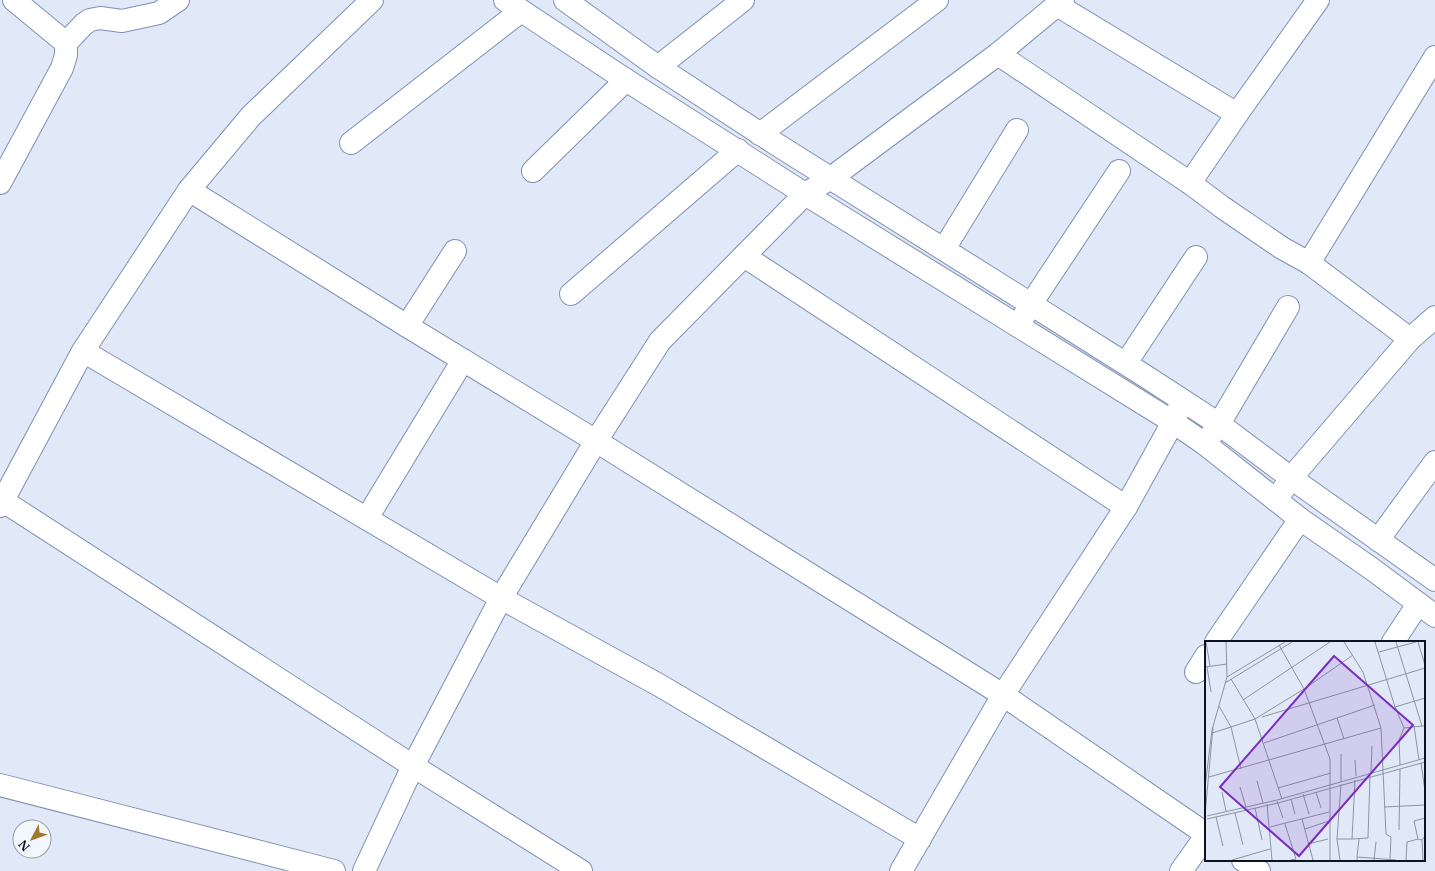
<svg xmlns="http://www.w3.org/2000/svg" width="1435" height="871" font-family="'Libre Baskerville',serif">
  <rect width="100%" height="100%" fill="#e1e9f8"/>
  <g fill="none" stroke-linecap="round" stroke-linejoin="round">
    <defs>
      <g id="minor">
        <path d="M1057 5 1237 114"/>
        <path d="M66 43 84 24 90 20 100 18 122 21 159 13 178 0"/>
        <path d="M998 54 1190 183 1222 207 1282 248 1309 263 1410 339"/>
        <path d="M658 67 743 0"/>
        <path d="M760 134 937 0"/>
        <path d="M351 143 521 11"/>
        <path d="M533 171 626 80"/>
        <path d="M0 183 62 68 66 55V43L14 0"/>
        <path d="M1190 183 1237 114 1318 0"/>
        <path d="M189 190 251 116 372 0"/>
        <path d="M944 249 1017 130"/>
        <path d="M744 256 1126 507"/>
        <path d="M1309 263 1435 57"/>
        <path d="M571 294 738 150"/>
        <path d="M407 326 455 251"/>
        <path d="M1018 326 1031 304 1119 171"/>
        <path d="M83 351 501 598 659 685 920 839"/>
        <path d="M1126 363 1196 257"/>
        <path d="M1205 444 1219 424 1288 307"/>
        <path d="M0 499 413 766 581 871"/>
        <path d="M1276 500 1291 478 1410 339 1435 317"/>
        <path d="M0 506 83 351 189 190 407 326 596 441 1003 695 1206 834"/>
        <path d="M367 518 463 360"/>
        <path d="M1378 540 1435 462"/>
        <path d="M1216 642 1300 519"/>
        <path d="M1393 642 1418 604"/>
        <path d="M1196 672 1206 656"/>
        <path d="M0 785 334 871"/>
        <path d="M1243 860 1259 871"/>
        <path d="M364 871 413 766 501 598 596 441 660 341 805 194 831 178"/>
        <path d="M901 871 1003 695 1126 507 1173 422 1181 404"/>
        <path d="M1181 871 1206 836"/>
      </g>
      <g id="tertiary">
        <path d="M505 0 626 80 805 194 1173 422 1205 444 1300 519 1372 569 1435 616"/>
        <path d="M565 0 658 67 776 144 1142 374 1219 424 1291 478 1435 580"/>
        <path d="M831 178 998 54 1063 0"/>
      </g>
    </defs>
    <use href="#minor" stroke="#7f90b3" stroke-width="24"/>
    <use href="#tertiary" stroke="#7f90b3" stroke-width="24"/>
    <use href="#minor" stroke="#fff" stroke-width="22"/>
    <use href="#tertiary" stroke="#fff" stroke-width="22"/>
  </g>
  <g transform="translate(1205 641)">
    <rect width="220" height="220" fill="#e1e9f8"/>
    <path fill="none" stroke="#8c93a1" stroke-width="1" d="M1 1 5 25M170 1 190 66 220 57M191 1 217 85H220M213 1 220 24M74 4 99 48 50 78 77 158M174 11 211 1M0 26 22 23M2 26 6 51M22 36 80 1M20 42 87 1M38 59 125 1M14 65 26 86 50 78 26 38M190 66 199 87 217 85M57 76 220 27M132 77 139 98M209 85 214 119M176 87 181 193 186 196 185 219M7 92 26 86 36 128M59 102 170 64M150 119 151 135M216 122 220 150M195 124 194 99 199 87M166 131 167 105M4 136 176 87 158 31 139 1M52 140 58 162M136 140V113M0 146 7 89 22 36 21 1M35 146 41 166M73 147 126 132M17 151 21 170M111 151 116 167M98 153 104 173M86 158 90 173M72 160 78 177M62 163 67 219M179 166 220 164M50 167 57 199M30 172 38 204M0 174 8 86M2 175 72 159 220 117M11 176 18 205M2 178 73 162 220 121M97 178 108 219M80 183 91 218 86 219M65 186 124 171M100 188 124 180M194 189 195 128M132 198H147L150 139M147 198 163 197 165 135M217 199 213 198 209 180 220 177M103 203 123 198M152 216 154 198M27 219 65 208M125 219V118L99 48 148 14M135 219 132 198 136 143M152 219V216L191 219M169 219 171 201M201 219 202 201 213 198M218 219 217 199 220 195"/>
    <path fill="#7b2cbf" fill-opacity="0.15" stroke="#7b2cbf" stroke-width="2" d="M129 15 208 84 94 215 15 146Z"/>
    <rect width="220" height="220" fill="none" stroke="#0c121f" stroke-width="2"/>
  </g>
  <g transform="translate(32 839) rotate(229)"><circle r="19" fill="#f2f6fd" stroke="#969ba4"/>
  <path d="M0-3L7 15L0 10L-7 15Z" fill="#9f7a26"/>
  <text y="-6" font-size="11" font-weight="bold" text-anchor="middle" fill="#0c121f">N</text>
  </g>
</svg>
